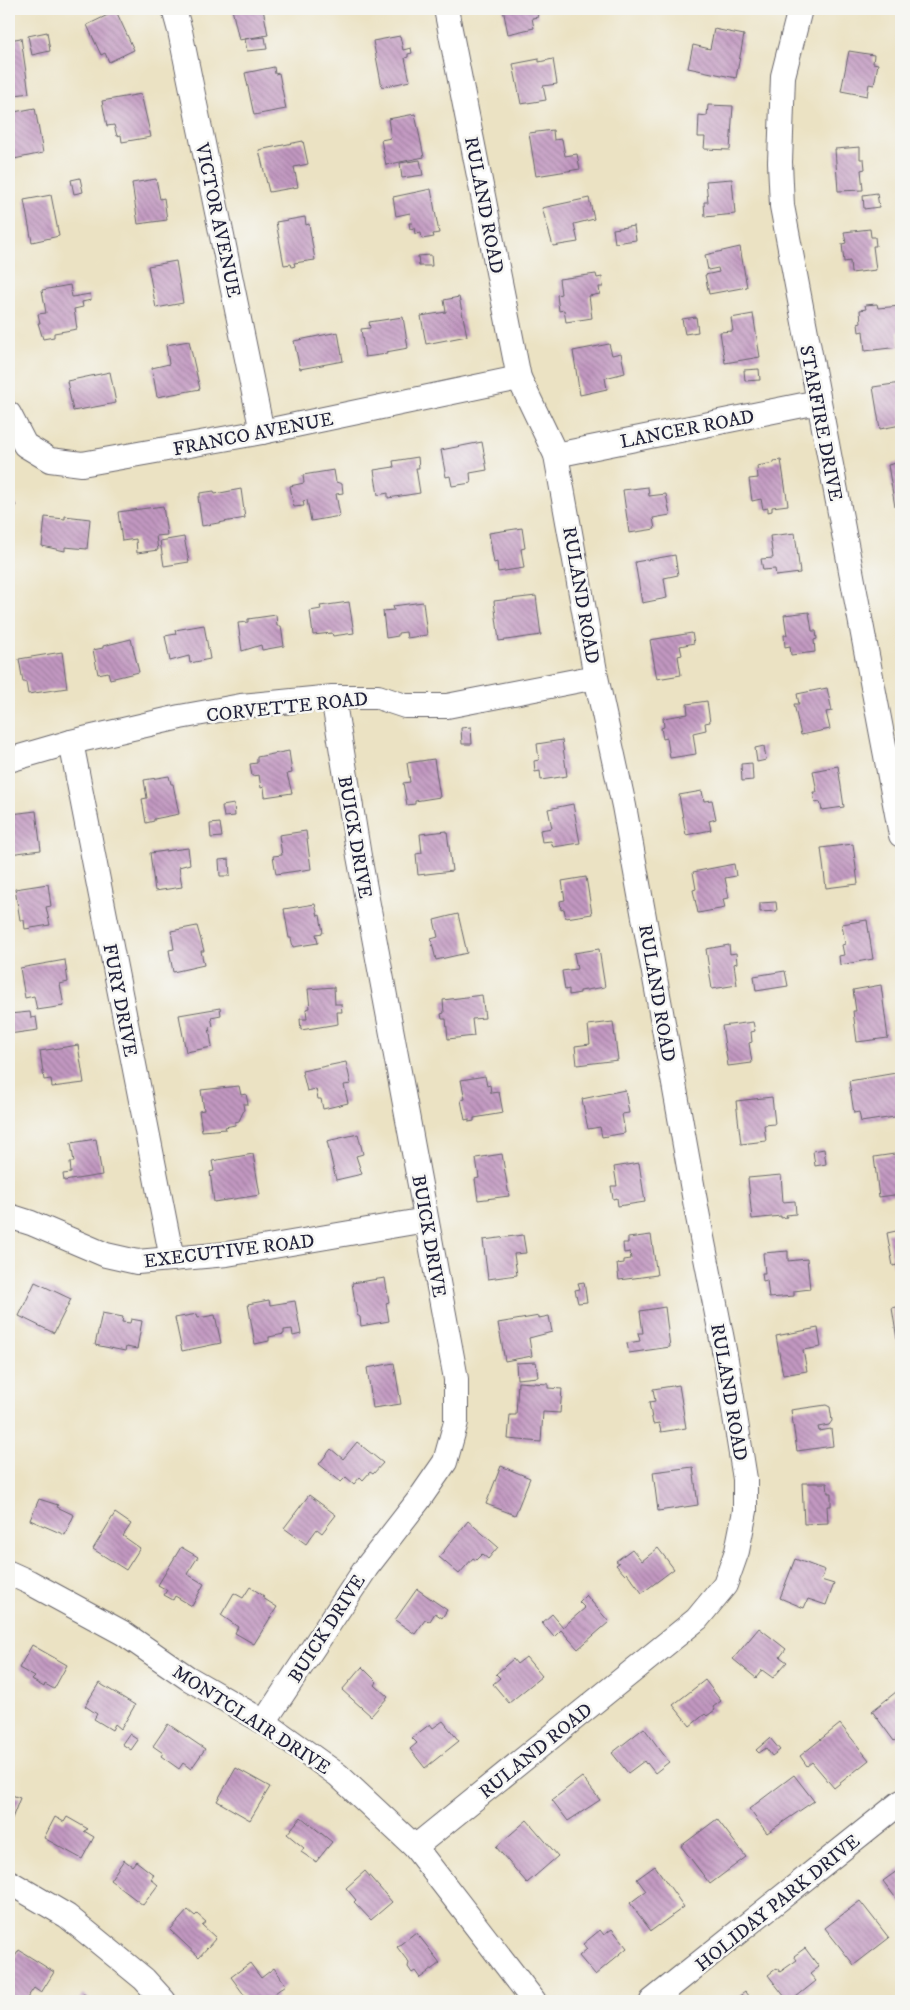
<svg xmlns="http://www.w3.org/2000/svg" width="910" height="2010" font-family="'IM FELL DW Pica',serif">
  <defs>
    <pattern id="building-back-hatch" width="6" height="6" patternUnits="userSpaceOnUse" patternTransform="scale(1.25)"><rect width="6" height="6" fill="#c298c1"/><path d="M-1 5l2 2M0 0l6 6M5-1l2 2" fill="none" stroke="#9d7c9e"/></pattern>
  </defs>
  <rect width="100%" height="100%" fill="#f6f6f2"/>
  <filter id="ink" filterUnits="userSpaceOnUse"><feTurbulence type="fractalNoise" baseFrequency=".02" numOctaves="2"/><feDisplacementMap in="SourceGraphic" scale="10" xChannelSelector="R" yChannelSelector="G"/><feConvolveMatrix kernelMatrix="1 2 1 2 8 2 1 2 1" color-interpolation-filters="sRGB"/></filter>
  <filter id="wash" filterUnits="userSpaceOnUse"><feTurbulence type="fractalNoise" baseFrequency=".0096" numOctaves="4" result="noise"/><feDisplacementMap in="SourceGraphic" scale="20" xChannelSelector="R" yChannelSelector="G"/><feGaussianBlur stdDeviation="1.12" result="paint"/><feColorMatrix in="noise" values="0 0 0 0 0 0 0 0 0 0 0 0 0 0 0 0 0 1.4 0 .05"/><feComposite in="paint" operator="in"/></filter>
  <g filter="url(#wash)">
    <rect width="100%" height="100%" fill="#ebe2c3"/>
    <g id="blocks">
      <g fill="url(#building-back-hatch)">
        <path d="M232 9H263L268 35 239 40Z"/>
        <path d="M503 9H536L538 17 532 18 534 28 508 34Z"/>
        <path d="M116 11 134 50 109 62 105 53 101 55 87 25Z"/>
        <path d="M714 29 744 35 736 78 688 68 693 45 710 49Z"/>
        <path d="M47 32 50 51 32 55 28 36Z"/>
        <path d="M400 36 403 50 411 48 412 53 408 54V57L405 58 410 81 382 87 373 41Z"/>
        <path d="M265 37 267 49 247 51 245 39Z"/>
        <path d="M21 38 29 93 9 96V40Z"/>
        <path d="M849 51 874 55 873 63 878 64 874 85 869 84 867 96 841 91Z"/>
        <path d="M539 59V62L553 59 557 84 543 86 546 100 521 104 513 64Z"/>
        <path d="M274 67 275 74 279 73 286 109 254 115 245 73Z"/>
        <path d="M141 94 151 137 122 142 121 135 117 136 114 125 107 126 102 101Z"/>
        <path d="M708 105 733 106 730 150 704 149 705 137H698L699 115 707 116Z"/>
        <path d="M35 108 43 153 14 159 11 141 9 140V113Z"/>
        <path d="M415 114 424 157 386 165 381 140 391 138 388 119Z"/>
        <path d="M553 130 554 140 562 139 565 156 577 154 580 169 536 176 529 133Z"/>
        <path d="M303 141 308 164 294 167 298 187 269 192 259 150Z"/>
        <path d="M860 147V159H864L865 169 861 170 863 190 838 191 835 149Z"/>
        <path d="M420 160 423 175 402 178 400 163Z"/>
        <path d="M80 178 83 192 74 194 71 180Z"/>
        <path d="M156 179 160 199 164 198 167 220 138 224 132 183Z"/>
        <path d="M732 179 735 214 705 217 704 202H708L706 181Z"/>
        <path d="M431 189 439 233 433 234 434 237 422 239 421 233 415 234 414 228 410 229 409 223H412L410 213 396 216 393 197Z"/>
        <path d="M877 193 879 207 864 209 863 195Z"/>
        <path d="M51 195 59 236 32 242 24 200Z"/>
        <path d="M589 198 594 219 574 224 578 242 553 246 542 208Z"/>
        <path d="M305 217 306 225 309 224 315 260 294 263 295 266 292 267 291 264 284 265 276 222Z"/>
        <path d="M634 226 636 240 615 243 613 229Z"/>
        <path d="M870 229 871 237H875L876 246H873L876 270 851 273 850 261 844 262 842 244 846 243 844 232Z"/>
        <path d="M740 247 747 287 709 294 705 275 719 272 718 268 708 270 705 255Z"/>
        <path d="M431 255 432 266H419L418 256Z"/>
        <path d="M176 261 183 303 156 308 148 266Z"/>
        <path d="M596 274 597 278 602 277 603 287H599L600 294 589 296 592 318 566 322 564 310 559 311 557 295 561 294 559 279Z"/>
        <path d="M70 285 72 297 90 294 91 300 82 302 83 307 74 309 77 329 54 333V337L43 339 38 323H40L38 314 46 313 42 290Z"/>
        <path d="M459 297 467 336 426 344 421 316 446 312 444 300Z"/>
        <path d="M877 304 878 308 901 306V332H898L899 347 865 351 863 331 859 332 858 324 861 323 860 310 866 309 865 305Z"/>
        <path d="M753 314 760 357 725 363 720 332 733 331 731 318Z"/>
        <path d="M403 317 408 348 386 352 387 354 365 357 361 329 370 328 369 322Z"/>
        <path d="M696 317 698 332 685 334 682 319Z"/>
        <path d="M338 332 343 361 300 369 294 341Z"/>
        <path d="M189 341 200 389 157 397 152 368 169 364 166 345Z"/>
        <path d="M609 344 612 355 621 353 625 373 605 378 607 389 580 395 573 351Z"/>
        <path d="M759 369 760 380 745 381 744 370Z"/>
        <path d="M110 372 116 403 73 411 67 381Z"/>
        <path d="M901 383V425L880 429 873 387Z"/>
        <path d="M482 442 487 470 470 473 471 483 452 486 450 476 446 477 441 450Z"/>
        <path d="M418 457 419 468H416L420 493 388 498V493L378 495 374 470 394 467 393 461Z"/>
        <path d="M781 460 788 505 772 507V511L768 512V508L763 509 761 499 752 501 749 479 758 478 757 466 774 463V461Z"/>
        <path d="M901 462V506L895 507 888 465Z"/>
        <path d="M334 470 336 482 342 484 343 493 336 494 340 516 311 521 307 500 303 501 304 506 294 507 290 486 304 483 303 475Z"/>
        <path d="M648 487 649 496 666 494 670 515 653 518 655 529 629 533 623 490Z"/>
        <path d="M241 489 245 518 202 526 198 497H200V493L214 491 215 494Z"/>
        <path d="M9 499 16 505 9 514Z"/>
        <path d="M163 506 167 535 156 536 158 550 137 553 136 539 122 541 118 512Z"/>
        <path d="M65 516 90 519 87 549 65 547V551L42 546 45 517 65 519Z"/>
        <path d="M522 528 525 548 521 549 524 568 498 572 497 562 494 563 489 533Z"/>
        <path d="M795 533 800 573 776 576 775 569 763 570 761 559 773 558 770 536Z"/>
        <path d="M184 537 189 562 164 566 160 541Z"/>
        <path d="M675 555 678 575 664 578 667 598 642 603 635 562Z"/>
        <path d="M536 596 541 635 499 641 494 601Z"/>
        <path d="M349 602 354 633 333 636 332 633 313 635 310 611 321 609 320 606Z"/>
        <path d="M423 602 427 635 407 638 406 632 398 633V636L386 638 383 611 394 610 393 606Z"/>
        <path d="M809 612 812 631H816L817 639 814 640 815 652 791 655 790 646 785 647 784 635H787L784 615Z"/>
        <path d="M276 615 277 626H281L284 646 262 650 261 645 242 651 238 623 248 622V619Z"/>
        <path d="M204 625 210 659 190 663 189 656 170 661 165 636 176 634 175 630Z"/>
        <path d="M692 633 694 643 680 646 682 655 678 656 681 675 657 679 650 640Z"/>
        <path d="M131 639 139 672 110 679 108 672 98 674 93 650 103 648V646Z"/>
        <path d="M62 652 67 688 28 694 26 682H23L19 659Z"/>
        <path d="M827 688 832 711 826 712 830 729 801 735 794 704H799L797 694Z"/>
        <path d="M707 701 710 722 705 723 706 730 693 733 696 754 670 758 667 738 663 739 661 728 664 727 663 718 688 714 687 704Z"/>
        <path d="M471 727 472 744H462L461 728Z"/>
        <path d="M562 740 567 776 541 780 540 771 535 772 534 761 539 760 537 744Z"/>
        <path d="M764 746 766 760 757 762 755 748Z"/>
        <path d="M289 751 292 773 287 774 292 793 265 797 264 787 261 788 259 775 252 776 250 764 257 763V757Z"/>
        <path d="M434 759 440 797 415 801V804L407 805 403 783 410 782 407 763Z"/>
        <path d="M752 763 753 780 742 781 741 764Z"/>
        <path d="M838 766 844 807 822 810 820 802 815 803 813 792H817L813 771Z"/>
        <path d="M169 776 171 784H173L179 814 154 819V821L146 823 142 799 147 798 144 780Z"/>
        <path d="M702 791 704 801 712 800 716 819 709 821 711 830 686 835 679 795Z"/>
        <path d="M234 804 235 816 224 817 222 806Z"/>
        <path d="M573 804 580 843 553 847 551 841 542 842 540 830 552 828 548 809Z"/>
        <path d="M36 811 41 850 9 854V836L13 835 11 814Z"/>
        <path d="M220 823 222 837 211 838 210 824Z"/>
        <path d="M306 831 311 869 276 874 273 856 282 855 279 835Z"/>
        <path d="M447 831 452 871 418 875 416 854 422 853 420 834Z"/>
        <path d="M853 844 858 884 826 888 821 848Z"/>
        <path d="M188 848 190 864 179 867 182 887 155 891 150 853Z"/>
        <path d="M229 859 230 876H220L219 860Z"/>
        <path d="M734 864 736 876 725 878 729 898 723 899 725 908 698 913 693 890 696 889 693 872Z"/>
        <path d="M586 877 592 914 566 918 564 909 561 910 560 901 565 900 562 881Z"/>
        <path d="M48 884 51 906 46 907 50 925 25 929 24 920H20L15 889Z"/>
        <path d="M776 902 777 911 760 912V903Z"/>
        <path d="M315 904 318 916 320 915 323 933 316 934 318 943 293 947 291 938H289L284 909Z"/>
        <path d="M458 914 467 953 436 960 431 939 438 937 434 920Z"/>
        <path d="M867 920 873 959 840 965 839 956 844 955 842 945 845 944 842 924Z"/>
        <path d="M197 926 204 951H201L204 965 173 972 169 950 174 949 171 931Z"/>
        <path d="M729 945 730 954 736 953 737 963 734 964 737 985 712 989 706 949Z"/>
        <path d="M599 949 605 987 580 991V993L569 995V989L565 990 562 971 577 969 574 953Z"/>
        <path d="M65 960 68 982 60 984 64 1006 37 1010 34 996 25 998 20 968Z"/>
        <path d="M785 971 788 986 756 991 754 976Z"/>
        <path d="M881 985 888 1038 857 1042 853 1011H856L853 990Z"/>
        <path d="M334 987 335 1004H341L342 1012H337L338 1024 301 1030 300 1019H307L306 1009 310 1008 308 989Z"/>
        <path d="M482 995 485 1018 472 1019 474 1036 448 1039 446 1019H442L441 1014 444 1013 443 1000Z"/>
        <path d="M220 1008 221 1015 211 1017 213 1026 209 1027 212 1047 186 1052 179 1015Z"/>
        <path d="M30 1012 31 1018 36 1017 38 1030 9 1034V1014Z"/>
        <path d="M613 1022 618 1060 577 1065 575 1046 590 1044 588 1025Z"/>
        <path d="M753 1022 755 1031 751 1032 752 1042 749 1043 752 1063 728 1066 722 1026Z"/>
        <path d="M78 1045 84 1083 52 1087 51 1079 44 1080 40 1051Z"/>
        <path d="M346 1062 351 1084 344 1085 348 1103 323 1109 321 1099H318L316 1089 307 1091 302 1071Z"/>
        <path d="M896 1073 901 1116 861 1122 859 1112 854 1113 849 1081Z"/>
        <path d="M485 1076 487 1086 490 1085 491 1093 499 1092 503 1113 474 1118V1121L469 1122V1119L465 1120 461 1100 465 1099 461 1080Z"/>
        <path d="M239 1086 241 1095 246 1094 248 1104H243L244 1110 239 1121 235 1122V1125L225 1127 226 1129 202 1131 199 1111 204 1110 201 1090Z"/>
        <path d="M625 1090 629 1113 622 1114 625 1133 602 1137 600 1127 588 1129 582 1099Z"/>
        <path d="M772 1097 775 1124 764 1125 766 1141 741 1144 736 1101Z"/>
        <path d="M358 1134 363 1154 356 1156 362 1174 336 1180 327 1141Z"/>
        <path d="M96 1139 102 1175 64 1181 63 1174 71 1173 70 1162H74L71 1143Z"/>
        <path d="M824 1149 826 1164 815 1166 813 1151Z"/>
        <path d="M901 1153V1194L879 1197 874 1157Z"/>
        <path d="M253 1154 260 1195 214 1202 210 1172 214 1171 212 1161Z"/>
        <path d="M502 1154 509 1196 478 1200 475 1179 479 1178 476 1158Z"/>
        <path d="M639 1163 645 1202 618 1206 617 1198 613 1199 611 1186H617L614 1167Z"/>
        <path d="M781 1175 783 1202 795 1201 796 1214 786 1215 787 1217 781 1218V1216L752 1219 748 1178Z"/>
        <path d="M901 1230V1264L893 1266 887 1233Z"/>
        <path d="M523 1235 526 1253 514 1254 517 1275 488 1279 483 1240Z"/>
        <path d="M651 1235 657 1275 619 1280 617 1264 624 1263V1260L631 1259 630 1252 624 1253 623 1243H628V1238Z"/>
        <path d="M788 1251V1261L807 1259 810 1289 794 1291V1296L769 1298 767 1280 763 1281 762 1273H765L763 1253Z"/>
        <path d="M385 1278 389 1302 386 1303 389 1321 361 1326 360 1317 357 1315 352 1283Z"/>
        <path d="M35 1282 71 1299 54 1333 19 1316Z"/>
        <path d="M584 1282 587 1302 578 1303 575 1290 580 1289 578 1283Z"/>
        <path d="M269 1300 270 1305 295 1301 301 1334 293 1336 292 1329 284 1330V1334L269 1337V1341L255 1344 248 1304Z"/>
        <path d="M901 1306V1351L899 1352 892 1308Z"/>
        <path d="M665 1307 670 1347 629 1353 627 1343 640 1341 638 1333H643L640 1311Z"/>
        <path d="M102 1313 123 1317 122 1322 130 1323 131 1319 142 1321 137 1349 126 1347 125 1351 95 1345Z"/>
        <path d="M197 1314 198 1318 215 1315 221 1343 182 1351 175 1318Z"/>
        <path d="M539 1316V1318L549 1316 552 1332 529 1338 532 1356 505 1361 498 1323Z"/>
        <path d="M818 1328 821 1347 803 1350 807 1371 783 1375 776 1336Z"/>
        <path d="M536 1362 538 1377 517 1379 516 1363Z"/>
        <path d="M394 1363 401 1404 373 1408 367 1368Z"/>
        <path d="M518 1382 548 1384V1388L562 1389 560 1413 543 1412 541 1442 508 1439 510 1415H516Z"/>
        <path d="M679 1385 686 1428 661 1432 659 1423 653 1424 649 1402 655 1401 653 1389Z"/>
        <path d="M826 1405 830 1407 832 1421 829 1425 818 1427 819 1431 831 1429 833 1446 797 1451 791 1410Z"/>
        <path d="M357 1442 383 1463 373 1474 370 1472 363 1480 360 1477 354 1484 346 1477 341 1482 319 1464 331 1449 343 1459Z"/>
        <path d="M501 1466 530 1478 515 1515 486 1504Z"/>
        <path d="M693 1467 698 1505 658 1511 653 1472Z"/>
        <path d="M802 1483H827L828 1493H831V1506H827L828 1523 804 1524Z"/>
        <path d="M309 1495 336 1515 322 1533 317 1529 306 1544 284 1528Z"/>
        <path d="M39 1499 58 1505 57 1507 74 1515 65 1535 30 1520Z"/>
        <path d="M115 1513 131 1524 123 1536 140 1548 126 1570 93 1549Z"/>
        <path d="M468 1521 498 1547 488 1559 482 1554 476 1560 473 1558 459 1574 439 1557Z"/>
        <path d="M181 1547 198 1557 187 1574 204 1584 192 1606 175 1596 173 1600 164 1595 167 1590 158 1585Z"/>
        <path d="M658 1548 674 1569 642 1593 627 1573 625 1575 616 1565 619 1563 616 1561 632 1549 642 1561Z"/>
        <path d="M795 1559 825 1570 821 1580 834 1584 826 1605 808 1599 804 1608 780 1598Z"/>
        <path d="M250 1587 264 1596 263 1598 277 1607 254 1644 235 1633 238 1627 221 1615 234 1593 243 1598Z"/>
        <path d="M417 1589 447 1610 442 1618 435 1613 430 1621 425 1620 415 1634 395 1620Z"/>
        <path d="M586 1595 609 1622 578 1649 561 1630 554 1637 542 1623 552 1614 563 1627 585 1608 579 1602Z"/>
        <path d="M759 1628 786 1649 780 1657 787 1662 773 1678 762 1670 756 1678 733 1659Z"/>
        <path d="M32 1645 67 1665 54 1689 45 1684 44 1687 32 1680 35 1677 19 1668Z"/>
        <path d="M526 1657 542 1676 509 1703 493 1684 500 1678 496 1674 513 1659 517 1664Z"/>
        <path d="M362 1667 377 1682 375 1685 388 1697 371 1716 342 1690Z"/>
        <path d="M705 1680 721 1701 713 1707 715 1710 707 1716 705 1714 690 1726 673 1705Z"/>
        <path d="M99 1683 135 1705 121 1729 115 1724 112 1730 94 1719 97 1714 85 1706Z"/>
        <path d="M901 1688V1735L894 1741 872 1711Z"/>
        <path d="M443 1721 459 1741 425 1768 410 1749 417 1743 412 1738 430 1724 433 1728Z"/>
        <path d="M168 1724 205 1749 191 1769 183 1763 179 1769 161 1756 163 1753 153 1746Z"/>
        <path d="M840 1724 869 1760 834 1788 812 1762 807 1766 800 1756Z"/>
        <path d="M644 1728 669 1762 655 1773 647 1763 646 1764 644 1761 628 1773 612 1753Z"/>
        <path d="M129 1734 138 1740 131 1750 122 1744Z"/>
        <path d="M770 1738 780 1750 772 1756 766 1748 759 1753 756 1750Z"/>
        <path d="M236 1768 270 1787 250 1820 217 1801Z"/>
        <path d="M794 1775 814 1801 767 1833 749 1809Z"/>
        <path d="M582 1777 600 1800 568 1821 552 1800Z"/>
        <path d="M9 1794 20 1798 11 1821 9 1820Z"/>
        <path d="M55 1817 64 1822 67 1817 88 1829 84 1831 94 1837 82 1859 44 1838Z"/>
        <path d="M301 1817 332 1842 316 1862 301 1852 304 1848 287 1834Z"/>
        <path d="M717 1819 746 1857 710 1884 681 1846Z"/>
        <path d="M527 1820 558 1856 527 1883 496 1847Z"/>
        <path d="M124 1860 132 1866 136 1861 154 1875 151 1879 158 1885 143 1905 110 1880Z"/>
        <path d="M655 1866 684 1907 651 1931 630 1903 646 1891 637 1879Z"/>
        <path d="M901 1868V1905L883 1881Z"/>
        <path d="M365 1871 392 1902 371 1920 354 1902 356 1900 346 1888Z"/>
        <path d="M860 1901 889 1938 854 1965 825 1928Z"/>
        <path d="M188 1910 195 1916 197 1914 206 1922 202 1925 216 1938 199 1957 170 1930Z"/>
        <path d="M612 1929 627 1948 595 1975 579 1956 587 1949 583 1944 600 1930 604 1935Z"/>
        <path d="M416 1932 440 1963 420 1978 415 1971 412 1973 408 1967 409 1963 397 1947Z"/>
        <path d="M805 1948 819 1967 810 1974 816 1981 791 2001H788L768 1975 777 1968 780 1972 797 1960 794 1956Z"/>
        <path d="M19 1950 54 1972 41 1993 34 1988 25 2001H16L9 1997V1987L15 1976 9 1972V1966Z"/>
        <path d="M250 1963 261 1978 274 1968 286 1985 275 1993 278 1997 272 2001H242L240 2000 245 1996 231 1977Z"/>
        <path d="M745 1992 752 2001H732Z"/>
        <path d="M84 1994 91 2001H76Z"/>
      </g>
    </g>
  </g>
  <g filter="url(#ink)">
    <use href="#blocks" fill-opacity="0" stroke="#68656b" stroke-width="1"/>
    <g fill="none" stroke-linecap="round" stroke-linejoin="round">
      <defs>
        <g id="minor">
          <path d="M174 9 180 31 262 432"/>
          <path d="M800 9 783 76 780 162 782 206 901 835"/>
          <path d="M9 414 25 445 50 460 82 464 262 432 519 378"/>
          <path d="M556 455 818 402"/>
          <path d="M71 742 172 1259"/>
          <path d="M9 760 71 742 180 717 241 706 333 697H378L405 706H447L596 677"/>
          <path d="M9 1216 31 1223 106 1255 137 1262 227 1254 426 1220"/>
          <path d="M9 1573 29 1582 123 1633 188 1678 264 1722 338 1775 415 1847 534 2001"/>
          <path d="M264 1722 366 1568 418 1501 445 1462 456 1422V1379L359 856 333 697"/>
          <path d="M415 1847 697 1619 725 1585 737 1551 745 1511V1479L726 1360 697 1212 624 806 596 677 556 455 519 378 446 9"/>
          <path d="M9 1882 67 1916 144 1979 164 2001"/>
          <path d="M652 2001 901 1802"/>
        </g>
      </defs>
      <use href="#minor" stroke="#68656b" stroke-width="26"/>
      <use href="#minor" stroke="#fff" stroke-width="24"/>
    </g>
  </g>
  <g text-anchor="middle" stroke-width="5" stroke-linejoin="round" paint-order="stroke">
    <g font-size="19" fill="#22223b" stroke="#f6f6f2">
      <text transform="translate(485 205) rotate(79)" y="7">RULAND ROAD</text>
      <text transform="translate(219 220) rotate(78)" y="7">VICTOR AVENUE</text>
      <text transform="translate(822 423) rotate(79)" y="7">STARFIRE DRIVE</text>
      <text transform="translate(687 428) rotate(-11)" y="7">LANCER ROAD</text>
      <text transform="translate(253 433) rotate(-11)" y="7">FRANCO AVENUE</text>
      <text transform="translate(582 595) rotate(80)" y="7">RULAND ROAD</text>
      <text transform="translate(287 706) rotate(-6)" y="7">CORVETTE ROAD</text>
      <text transform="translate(356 837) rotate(80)" y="7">BUICK DRIVE</text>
      <text transform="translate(658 993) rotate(80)" y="7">RULAND ROAD</text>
      <text transform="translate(121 1000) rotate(79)" y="7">FURY DRIVE</text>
      <text transform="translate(430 1236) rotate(80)" y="7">BUICK DRIVE</text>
      <text transform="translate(229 1250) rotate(-7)" y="7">EXECUTIVE ROAD</text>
      <text transform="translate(730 1392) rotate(80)" y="7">RULAND ROAD</text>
      <text transform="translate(326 1628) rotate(-57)" y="7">BUICK DRIVE</text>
      <text transform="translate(252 1719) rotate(33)" y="7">MONTCLAIR DRIVE</text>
      <text transform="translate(535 1750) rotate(-39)" y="7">RULAND ROAD</text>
      <text transform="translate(777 1902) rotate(-39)" y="7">HOLIDAY PARK DRIVE</text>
    </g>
  </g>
  <rect width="910" height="2010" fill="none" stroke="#f6f6f2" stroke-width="30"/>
</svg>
